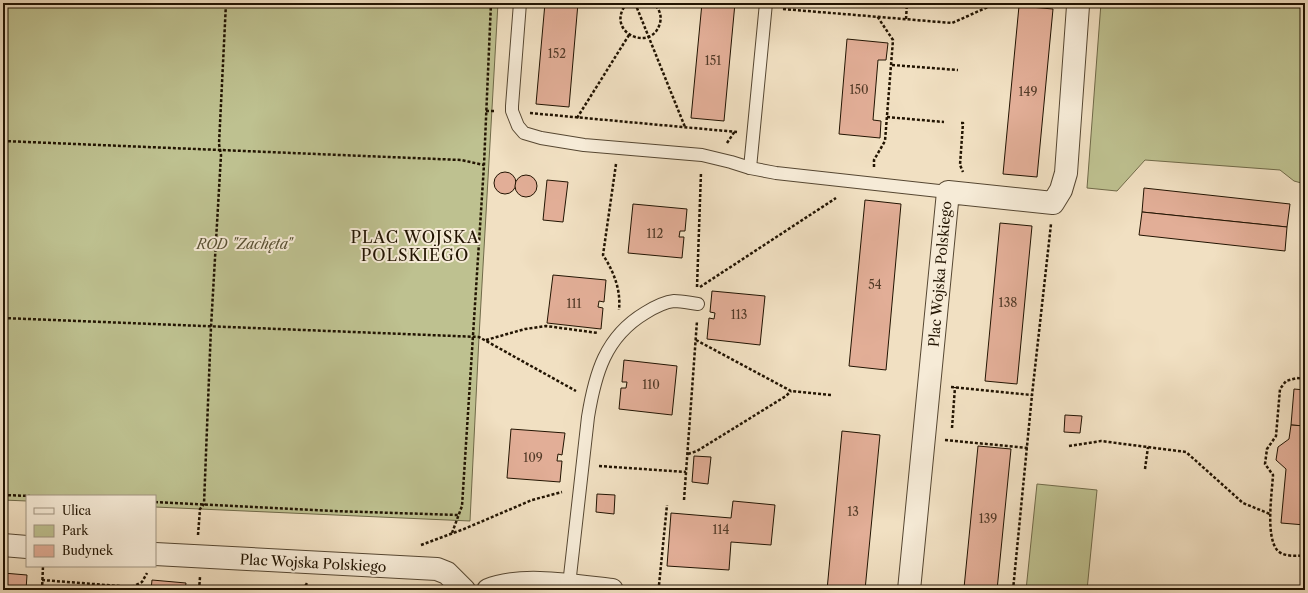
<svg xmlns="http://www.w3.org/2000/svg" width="1308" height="593" font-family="'Libre Caslon Text',serif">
  <rect width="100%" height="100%" fill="#f1e0c2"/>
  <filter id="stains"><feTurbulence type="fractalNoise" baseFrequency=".005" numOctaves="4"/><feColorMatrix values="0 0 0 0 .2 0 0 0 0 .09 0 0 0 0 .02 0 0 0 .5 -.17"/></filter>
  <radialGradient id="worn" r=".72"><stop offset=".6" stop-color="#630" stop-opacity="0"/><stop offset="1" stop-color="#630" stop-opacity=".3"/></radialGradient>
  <g fill="#bec190" stroke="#706a49">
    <path d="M3 3H498L479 337 470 521 155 507V496H27V501L3 500Z"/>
    <path d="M1101 3H1305V184L1294 181 1280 170 1145 160 1117 191 1087 188Z"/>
    <path d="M1037 484 1097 490 1087 590H1026Z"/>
  </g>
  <g fill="#e2ae97" stroke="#221402">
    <path d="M545 3H578L569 107 536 104Z"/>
    <path d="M702 3H735L724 121 691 118Z"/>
    <path d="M1019 6 1053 9 1037 177 1003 174Z"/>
    <path d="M847 39 888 43 886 60H878L873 120 881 121 880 138 839 134Z"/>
    <circle cx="505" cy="183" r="11"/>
    <circle cx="526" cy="186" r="11"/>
    <path d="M547 180 568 182 563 222 543 220Z"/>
    <path d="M1144 188 1290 204 1287 227 1142 212Z"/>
    <path d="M865 200 901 204 886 370 849 366Z"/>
    <path d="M633 204 687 209 685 231H680L679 237H684L682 258 628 253Z"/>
    <path d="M1142 212 1287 227 1285 251 1139 235Z"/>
    <path d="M1000 223 1032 226 1017 384 985 381Z"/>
    <path d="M553 275 606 280 604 302 599 301 598 307 603 308 601 329 547 323Z"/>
    <path d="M712 291 765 296 760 345 707 339 709 318 714 319 715 313 710 312Z"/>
    <path d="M624 360 677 366 672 415 619 409 621 388H626L627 382H622Z"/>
    <path d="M1294 389 1305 390V426L1291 425Z"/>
    <path d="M1065 415 1082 416 1080 433 1064 432Z"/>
    <path d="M1291 425 1305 426V525L1281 523 1286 469 1276 460 1278 447 1289 439Z"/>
    <path d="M511 429 565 433 562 455 558 454 557 461H562L560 482 507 478Z"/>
    <path d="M842 431 880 435 865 590H827Z"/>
    <path d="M978 446 1011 449 997 590 964 588Z"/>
    <path d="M694 456 711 457 708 484 692 482Z"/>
    <path d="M597 494 615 495 614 514 596 512Z"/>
    <path d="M733 501 775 505 771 545 731 542 729 570 667 566 671 513 731 518Z"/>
    <path d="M3 573 27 575 26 590H3Z"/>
    <path d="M152 580 186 583 185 590H151Z"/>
  </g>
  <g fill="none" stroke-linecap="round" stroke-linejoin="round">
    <defs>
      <g id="lane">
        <path d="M520 3 512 106V111L518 126 524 133 541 138 584 145 702 155 731 162 750 168 776 173 948 192"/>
        <path d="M750 168 766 3"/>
        <path d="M569 585 588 417C595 374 605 337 645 313 653 308 664 302 674 301 682 301 690 303 698 304"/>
      </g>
      <g id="street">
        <path d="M3 545 27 547"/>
        <path d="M155 554 437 569 447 573 464 590"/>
        <path d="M488 590C520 576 577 586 612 590"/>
        <path d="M909 590 948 192 1053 203 1061 190 1066 173 1078 6"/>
      </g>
    </defs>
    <use href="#lane" stroke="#564732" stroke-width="14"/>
    <use href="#street" stroke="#564732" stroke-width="24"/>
    <g stroke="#221402" stroke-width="2.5" stroke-dasharray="3 2" stroke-linecap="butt">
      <path d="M627 3C603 32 652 54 660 23 662 15 659 8 653 3"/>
      <path d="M635 3 685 127"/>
      <path d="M1025 3 1056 6"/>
      <path d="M783 9 952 23 997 3"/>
      <path d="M906 19 907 3"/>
      <path d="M892 65 958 70"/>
      <path d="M486 111H495"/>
      <path d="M530 113 737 132"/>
      <path d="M887 117 944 122"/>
      <path d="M577 118 629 35"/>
      <path d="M961 123H963L960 165 963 172"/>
      <path d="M3 141 461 160 484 165"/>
      <path d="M727 143 735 131"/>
      <path d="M616 164 603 255C614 272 621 290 619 310"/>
      <path d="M874 167V160L885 141 893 40 877 16"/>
      <path d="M697 287 701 172"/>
      <path d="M700 287 836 198"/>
      <path d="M3 318 479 337 576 391"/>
      <path d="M486 340 525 329 546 326 598 333"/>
      <path d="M696 340 791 391 831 395"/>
      <path d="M1305 379 1297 378 1286 381 1280 389 1276 436 1267 449 1265 464 1273 475C1272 493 1265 538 1278 551 1285 557 1297 556 1305 555"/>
      <path d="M951 387 1032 395 1051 224"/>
      <path d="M952 428 955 387"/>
      <path d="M945 440 1028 448"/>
      <path d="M1069 446 1101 441 1186 452 1243 503 1270 514"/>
      <path d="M688 454 697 451 786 396 791 391"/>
      <path d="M599 466 686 472"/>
      <path d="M1145 469 1148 447"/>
      <path d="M3 495 30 496"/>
      <path d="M684 500 697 321"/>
      <path d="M155 502 333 511 458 515"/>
      <path d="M452 533 462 506 484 165 491 3"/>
      <path d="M198 535 200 509 204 504 211 327 221 155 219 144 226 3"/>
      <path d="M421 545 464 529 532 500 562 492"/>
      <path d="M1304 556 1305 571"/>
      <path d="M42 580 132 587 142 582 147 573"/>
      <path d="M659 585 667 505"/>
      <path d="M42 590 43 566"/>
      <path d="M199 590 200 577"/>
      <path d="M303 590 307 583"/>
      <path d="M1013 590 1032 395"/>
    </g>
    <use href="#lane" stroke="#f6ebd7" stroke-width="12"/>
    <use href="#street" stroke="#f6ebd7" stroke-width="22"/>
  </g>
  <g text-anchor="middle" stroke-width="4" stroke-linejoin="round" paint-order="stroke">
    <g font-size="12" fill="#523a27">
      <text x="557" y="58">152</text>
      <text x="713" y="65">151</text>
      <text x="859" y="94">150</text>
      <text x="1028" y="96">149</text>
      <text x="655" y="238">112</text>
      <text x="875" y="289">54</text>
      <text x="1008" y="307">138</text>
      <text x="574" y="308">111</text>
      <text x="739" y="319">113</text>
      <text x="651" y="389">110</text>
      <text x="533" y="462">109</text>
      <text x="853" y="516">13</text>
      <text x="988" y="523">139</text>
      <text x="721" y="534">114</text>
    </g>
    <g font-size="14" font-style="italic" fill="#595134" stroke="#f6ebd7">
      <text x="244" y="249">ROD "Zachęta"</text>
    </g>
    <g font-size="14" fill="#221402" stroke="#f6ebd7">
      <text transform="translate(940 274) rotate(-85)" y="5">Plac Wojska Polskiego</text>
      <text transform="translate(313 563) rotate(3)" y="5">Plac Wojska Polskiego</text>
    </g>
    <g font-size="16" letter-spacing="1" fill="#221402" stroke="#f6ebd7">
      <text x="415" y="243">PLAC WOJSKA<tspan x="415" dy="18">POLSKIEGO</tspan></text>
    </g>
  </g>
  <rect width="1308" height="593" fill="none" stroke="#f1e0c2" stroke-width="16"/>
  <rect x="4" y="4" width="1300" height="585" fill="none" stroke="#221402" stroke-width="2"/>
  <rect x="8" y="8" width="1292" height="577" fill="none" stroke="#221402"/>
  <rect x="26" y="495" width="130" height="72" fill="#f6ebd7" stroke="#a19582"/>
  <rect x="34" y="508" width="20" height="6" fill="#f6ebd7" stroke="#a19582"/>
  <text x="62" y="515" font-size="12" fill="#221402">Ulica</text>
  <rect x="34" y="525" width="20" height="12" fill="#bec190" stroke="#a19582"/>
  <text x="62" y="535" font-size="12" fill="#221402">Park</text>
  <rect x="34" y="545" width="20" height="12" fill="#e2ae97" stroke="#a19582"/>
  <text x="62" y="555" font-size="12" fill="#221402">Budynek</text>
  <rect width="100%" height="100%" filter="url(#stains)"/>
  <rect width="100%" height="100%" fill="url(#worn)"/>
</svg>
